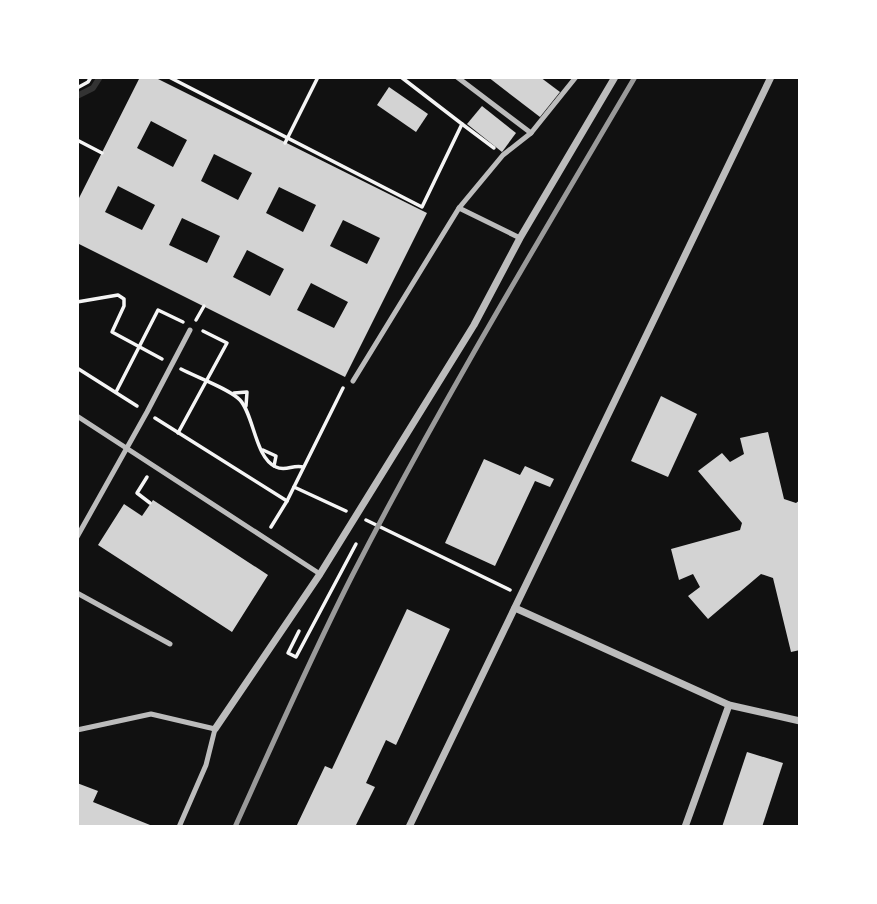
<svg xmlns="http://www.w3.org/2000/svg" width="877" height="904" font-family="Ubuntu,sans-serif">
  <rect width="100%" height="100%" fill="#111"/>
  <g fill="none" stroke-linecap="round" stroke-linejoin="round">
    <path stroke="#333" stroke-width="6" d="M77 96 93 88 100 77"/>
  </g>
  <g fill="#d3d3d3" fill-rule="evenodd">
    <path d="M140 77H154L427 213 345 377 77 243V202ZM151 121 187 140 173 167 137 148ZM214 154 252 173 238 200 201 181ZM118 186 155 205 142 230 105 212ZM279 187 316 205 303 232 266 213ZM182 218 220 236 207 263 169 245ZM343 220 380 238 367 264 330 246ZM247 250 284 269 270 296 233 277ZM311 283 348 302 334 328 297 310Z"/>
    <path d="M488 77H540L560 92 540 117Z"/>
    <path d="M389 87 428 114 416 132 377 105Z"/>
    <path d="M482 106 516 133 502 152 467 124Z"/>
    <path d="M661 396 697 414 668 477 631 461Z"/>
    <path d="M768 432 784 499 796 503 800 500V650L791 652 773 578 761 574 708 619 688 596 700 587 693 574 679 580 671 549 740 530 742 523 698 471 722 453 730 462 744 454 740 438Z"/>
    <path d="M484 459 520 475 525 466 554 479 550 487 535 481 495 566 445 543Z"/>
    <path d="M153 500 268 575 232 632 98 545 124 504 142 516Z"/>
    <path d="M407 609 450 629 396 745 386 740 366 783 375 787 355 827H296L325 766 332 769Z"/>
    <path d="M747 752 783 763 762 827H722Z"/>
    <path d="M77 783 98 791 93 802 155 827H77Z"/>
  </g>
  <g fill="none" stroke-linecap="round" stroke-linejoin="round">
    <g stroke="#f5f5f5" stroke-width="3.5">
      <path d="M169 77 422 207 462 124 401 77"/>
      <path d="M77 88 88 82 91 77"/>
      <path d="M462 124 494 148"/>
      <path d="M77 140 102 153"/>
      <path d="M285 143 318 77"/>
      <path d="M77 302 118 295 124 299V306L112 332 162 359"/>
      <path d="M196 320 204 306"/>
      <path d="M77 368 137 406"/>
      <path d="M181 369C196 377 230 389 240 400 254 415 255 458 276 467 286 472 293 464 303 467"/>
      <path d="M116 392 158 310 183 322"/>
      <path d="M234 393 247 392 246 406"/>
      <path d="M155 418 287 501"/>
      <path d="M178 433 227 343 203 331"/>
      <path d="M263 450 276 456 274 466"/>
      <path d="M147 477 137 493 150 503"/>
      <path d="M294 487 346 511"/>
      <path d="M366 520 510 590"/>
      <path d="M271 527 287 501 343 388"/>
      <path d="M299 631 288 653 296 657 356 544"/>
    </g>
    <g stroke="#bcbcbc" stroke-width="5">
      <path d="M457 77 531 133 576 77"/>
      <path d="M520 238 459 208 503 155 531 133"/>
      <path d="M353 381 459 208"/>
      <path d="M77 416 320 574"/>
      <path d="M77 537 147 412 190 330"/>
      <path d="M77 593 170 644"/>
      <path d="M77 730 151 714 215 729 206 765 179 827"/>
    </g>
    <g stroke="#bcbcbc" stroke-width="7">
      <path d="M515 608 729 705 800 721"/>
      <path d="M215 729 320 574 474 325 520 238 615 77"/>
      <path d="M409 827 771 77"/>
      <path d="M685 827 729 705"/>
    </g>
    <path stroke="#9a9a9a" stroke-width="5" d="M235 827C273 743 310 659 352 576 439 406 538 242 635 77"/>
  </g>
  <rect width="877" height="904" fill="none" stroke="#ffffff" stroke-width="158"/>
</svg>
